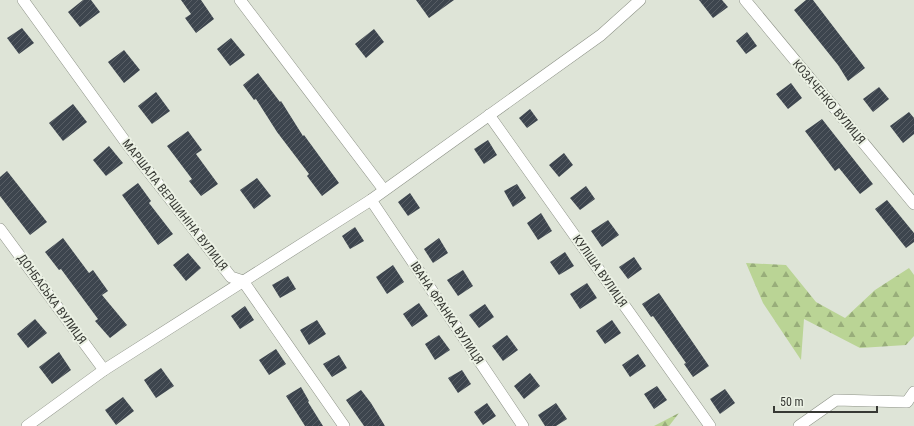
<svg xmlns="http://www.w3.org/2000/svg" width="914" height="426" font-family="'Roboto Condensed',sans-serif">
  <defs>
    <pattern id="forest-firs" width="22" height="20" patternUnits="userSpaceOnUse"><rect width="22" height="20" fill="#bad495"/><path d="M5 1l3.5 6h-7zM16 11l3.5 6h-7z" fill="#98ad7a"/></pattern>
    <pattern id="building-hatch" width="6" height="6" patternUnits="userSpaceOnUse"><rect width="6" height="6" fill="#3d454e"/><path d="M-1 1l2-2M0 6l6-6M5 7l2-2" fill="none" stroke="#585e65"/></pattern>
  </defs>
  <rect width="100%" height="100%" fill="#dee4d7"/>
  <g fill="url(#forest-firs)">
    <path d="M746 263 786 265 816 302 845 318 875 290 909 268 914 275V336L906 345 860 348 804 319 801 360 763 303Z"/>
    <path d="M679 413 669 426H654Z"/>
  </g>
  <g fill="url(#building-hatch)">
    <path d="M83 0H91L100 12 80 27 68 12Z"/>
    <path d="M181 0H201L214 19 196 33 185 18 191 14Z"/>
    <path d="M416 0H454L429 18Z"/>
    <path d="M699 0H722L728 7 713 18Z"/>
    <path d="M806 0H813L865 68 848 81 838 65 794 10Z"/>
    <path d="M22 28 34 43 19 54 7 38Z"/>
    <path d="M374 29 384 42 366 58 355 44Z"/>
    <path d="M747 32 757 46 746 54 736 41Z"/>
    <path d="M231 38 245 55 230 66 217 49Z"/>
    <path d="M124 50 140 70 124 83 108 62Z"/>
    <path d="M258 73 280 102 281 101 303 136 304 135 339 183 322 196 307 176 309 174 277 132 256 99 254 100 243 85Z"/>
    <path d="M791 83 802 98 788 109 776 94Z"/>
    <path d="M879 87 889 99 873 112 863 99Z"/>
    <path d="M156 92 170 111 152 124 138 106Z"/>
    <path d="M73 104 87 122 63 141 49 123Z"/>
    <path d="M530 109 538 120 527 128 519 118Z"/>
    <path d="M909 112 914 118V134L903 143 890 126Z"/>
    <path d="M822 119 873 184 860 194 839 168 835 171 805 131Z"/>
    <path d="M188 131 202 150 196 154 218 184 201 196 189 181 192 179 167 146Z"/>
    <path d="M488 140 497 155 484 164 474 149Z"/>
    <path d="M109 146 123 163 106 176 93 160Z"/>
    <path d="M564 153 573 165 559 177 549 165Z"/>
    <path d="M7 171 47 222 30 235 0 196V177Z"/>
    <path d="M257 178 271 196 254 209 240 190Z"/>
    <path d="M138 183 151 201 149 203 173 234 158 245 122 195Z"/>
    <path d="M517 184 526 198 513 207 504 191Z"/>
    <path d="M586 186 595 199 580 210 570 198Z"/>
    <path d="M410 193 420 208 408 216 398 202Z"/>
    <path d="M887 200 914 233V242L906 248 875 209Z"/>
    <path d="M541 213 552 231 538 240 527 223Z"/>
    <path d="M608 220 619 235 602 247 591 231Z"/>
    <path d="M355 227 364 241 350 249 342 236Z"/>
    <path d="M63 238 89 273 93 270 108 291 102 295 127 325 110 338 95 321 98 319 61 269 59 270 45 252Z"/>
    <path d="M439 238 448 253 433 263 424 249Z"/>
    <path d="M565 252 574 266 559 275 550 262Z"/>
    <path d="M188 253 201 268 186 281 173 265Z"/>
    <path d="M634 257 642 269 628 279 619 267Z"/>
    <path d="M393 265 404 282 387 294 376 277Z"/>
    <path d="M463 270 473 286 458 296 447 280Z"/>
    <path d="M288 276 296 289 280 298 272 285Z"/>
    <path d="M587 283 597 298 580 309 570 294Z"/>
    <path d="M659 293 709 366 693 377 684 364 686 363 653 316 651 317 642 304Z"/>
    <path d="M419 303 428 316 412 327 403 314Z"/>
    <path d="M485 304 494 317 479 328 469 315Z"/>
    <path d="M245 306 254 320 240 329 231 316Z"/>
    <path d="M35 319 47 333 28 348 17 334Z"/>
    <path d="M317 320 326 334 309 345 300 330Z"/>
    <path d="M612 320 621 333 605 344 596 331Z"/>
    <path d="M439 335 450 350 435 360 425 344Z"/>
    <path d="M507 335 518 350 503 361 492 346Z"/>
    <path d="M276 349 286 364 269 375 259 360Z"/>
    <path d="M59 352 71 370 52 384 39 367Z"/>
    <path d="M638 354 646 366 630 377 622 365Z"/>
    <path d="M339 355 347 368 332 377 323 364Z"/>
    <path d="M161 368 174 386 156 398 144 380Z"/>
    <path d="M462 370 471 384 458 393 448 378Z"/>
    <path d="M530 373 540 386 524 399 514 386Z"/>
    <path d="M657 386 667 400 654 409 644 394Z"/>
    <path d="M301 387 309 401 308 402 323 426H305L286 396Z"/>
    <path d="M725 389 735 403 720 414 710 399Z"/>
    <path d="M361 390 371 403 385 426H364L346 400Z"/>
    <path d="M123 397 134 411 116 425 105 410Z"/>
    <path d="M487 403 496 416 483 425 474 412Z"/>
    <path d="M556 403 567 419 556 426H545L538 415Z"/>
  </g>
  <g fill="none" stroke-linecap="round" stroke-linejoin="round">
    <defs>
      <g id="street">
        <path d="M23 0 127 144 231 277 243 281 344 426"/>
        <path d="M240 0 384 190"/>
        <path d="M745 0 914 204"/>
        <path d="M489 115 710 426"/>
        <path d="M371 200 523 426"/>
        <path d="M0 229 104 370"/>
        <path d="M27 426 104 370 371 200 601 35 640 0"/>
        <path d="M799 426 836 400 907 402 914 392"/>
      </g>
    </defs>
    <use href="#street" stroke="#8d9287" stroke-width="12"/>
    <use href="#street" stroke="#fff" stroke-width="11"/>
  </g>
  <g text-anchor="middle" stroke-width="4" stroke-linejoin="round" paint-order="stroke">
    <g font-size="12" fill="#373934" stroke="#ebf1e4">
      <text transform="translate(829 102) rotate(50)" y="4">КОЗАЧЕНКО ВУЛИЦЯ</text>
      <text transform="translate(175 205) rotate(52)" y="4">МАРШАЛА ВЕРШИНІНА ВУЛИЦЯ</text>
      <text transform="translate(600 271) rotate(55)" y="4">КУЛІША ВУЛИЦЯ</text>
      <text transform="translate(52 299) rotate(54)" y="4">ДОНБАСЬКА ВУЛИЦЯ</text>
      <text transform="translate(447 313) rotate(56)" y="4">ІВАНА ФРАНКА ВУЛИЦЯ</text>
    </g>
  </g>
  <path d="M774 406v6h103v-6" fill="none" stroke="#373934" stroke-width="2"/>
  <text x="780" y="406" font-size="12" fill="#373934" stroke="#ebf1e4" stroke-width="3" paint-order="stroke">50 m</text>
</svg>
